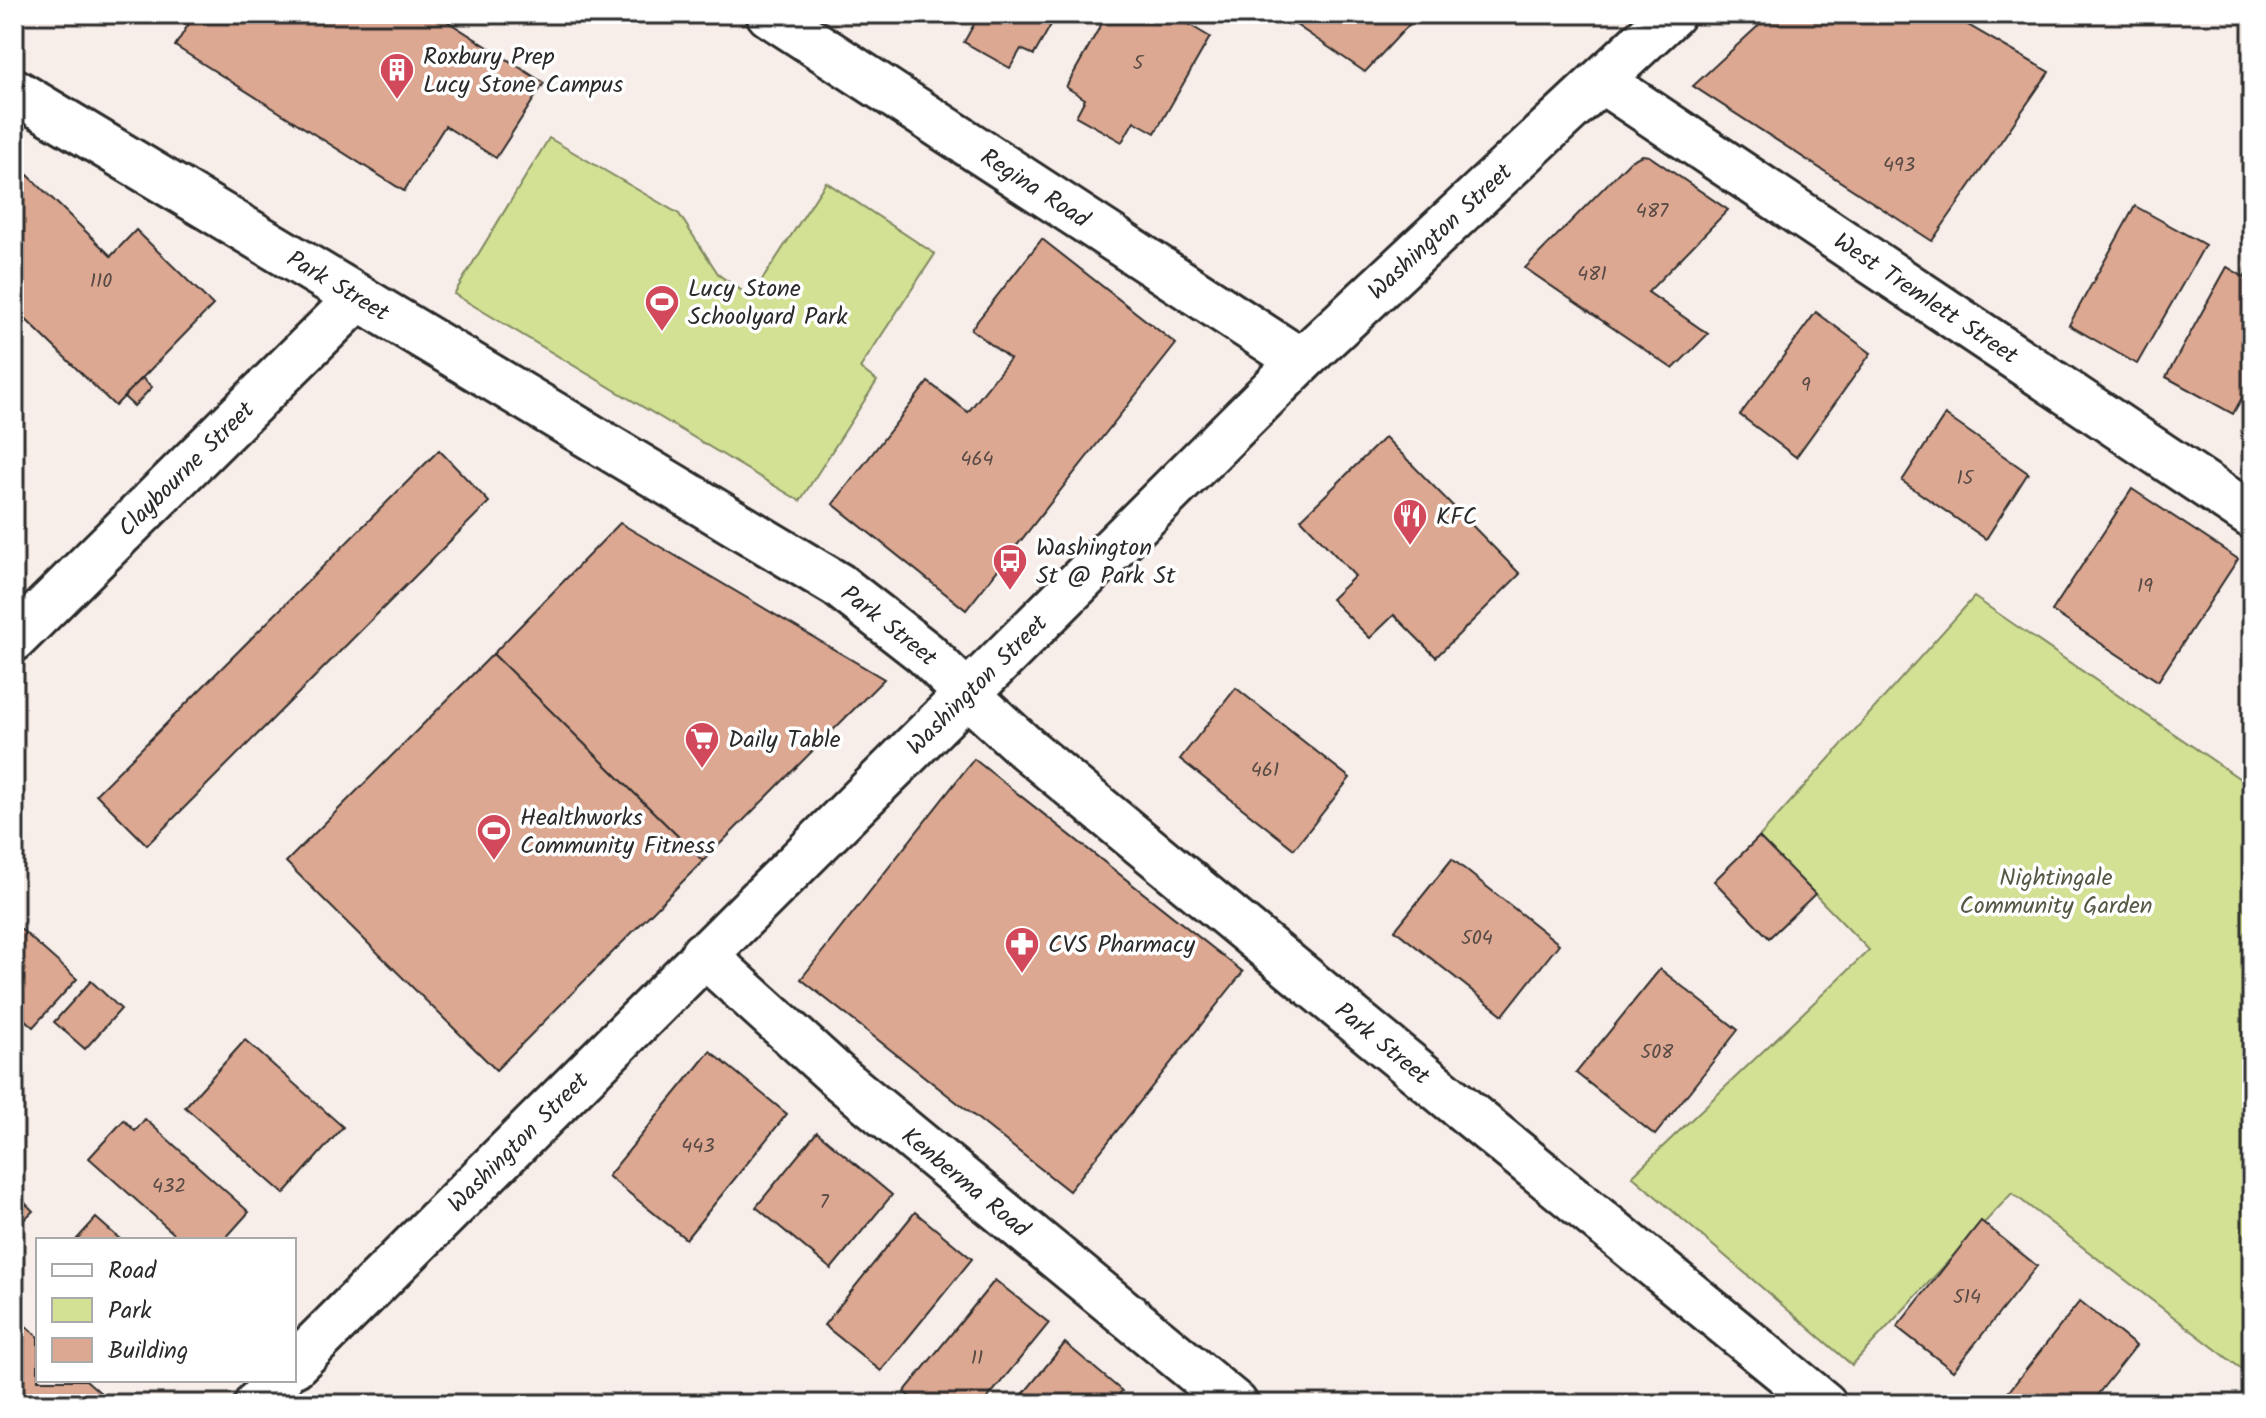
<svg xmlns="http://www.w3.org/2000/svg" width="2266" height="1418" font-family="Kalam,sans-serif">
  <rect width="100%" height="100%" fill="#f8eee9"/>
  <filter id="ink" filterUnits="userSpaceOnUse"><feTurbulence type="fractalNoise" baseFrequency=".0125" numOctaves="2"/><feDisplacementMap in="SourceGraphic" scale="16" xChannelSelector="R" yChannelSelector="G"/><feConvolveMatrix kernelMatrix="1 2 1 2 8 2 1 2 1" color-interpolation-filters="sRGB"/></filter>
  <g filter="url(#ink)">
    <g fill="#d2e194" stroke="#7e8660" stroke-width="2">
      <path d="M549 138 679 214 719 275 751 297 826 182 935 254 860 368 877 381 800 501 454 294Z"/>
      <path d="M1974 597 2252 787V1377L2012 1193 1852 1365 1632 1176 1869 950 1759 837Z"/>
    </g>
    <g fill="#dda892" stroke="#2b2b2b" stroke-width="2">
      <path d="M195 14H436L544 83 496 158 445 126 404 191 175 46Z"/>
      <path d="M968 14H1057L1034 55 1021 49 1010 68 964 42 977 19Z"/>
      <path d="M1107 14H1171L1210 37 1155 133 1134 121 1122 142 1076 116 1085 99 1066 87Z"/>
      <path d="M1280 14H1419L1365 72Z"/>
      <path d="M1771 14H1949L2049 72 1932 241 1693 86Z"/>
      <path d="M1642 155 1649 156 1728 210 1648 292 1708 334 1673 369 1525 268 1630 161Z"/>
      <path d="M28 175 111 256 136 230 213 305 115 406 14 308V189Z"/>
      <path d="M2135 206 2205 245 2137 364 2069 325Z"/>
      <path d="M1042 239 1176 344 966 610 833 504 928 382 968 412 1010 359 971 329Z"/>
      <path d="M2252 263V380L2233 414 2166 377 2227 267 2244 277Z"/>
      <path d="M1816 312 1871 353 1796 457 1740 415Z"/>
      <path d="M142 378 152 387 134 406 124 397Z"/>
      <path d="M1945 415 2028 473 1986 539 1902 481Z"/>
      <path d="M1385 437 1520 574 1436 657 1394 615 1370 638 1331 599 1355 576 1301 519Z"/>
      <path d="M439 450 489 502 147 845 96 794Z"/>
      <path d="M2132 489 2238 559 2158 681 2052 611Z"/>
      <path d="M620 523 884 679 703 861 493 654Z"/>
      <path d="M493 654 703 861 496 1070 286 862Z"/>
      <path d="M1236 688 1350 778 1294 849 1180 759Z"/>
      <path d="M974 759 1243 972 1069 1191 801 979Z"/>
      <path d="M1759 837 1815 894 1769 938 1714 881Z"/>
      <path d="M1452 859 1559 944 1503 1015 1395 930Z"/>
      <path d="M14 923 77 979 33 1027 14 1010Z"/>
      <path d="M1660 969 1738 1030 1655 1135 1576 1073Z"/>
      <path d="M91 981 121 1009 85 1049 54 1022Z"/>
      <path d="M245 1040 343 1127 284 1194 185 1107Z"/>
      <path d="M710 1051 787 1114 686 1239 608 1176Z"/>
      <path d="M145 1119 249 1212 224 1240H181L89 1158 124 1120 135 1131Z"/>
      <path d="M817 1132 892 1195 831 1269 756 1207Z"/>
      <path d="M14 1192 33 1211 14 1229Z"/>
      <path d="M915 1212 972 1259 881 1371 824 1325Z"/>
      <path d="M96 1218 121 1240H76Z"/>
      <path d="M1981 1221 2037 1266 1953 1371 1897 1327Z"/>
      <path d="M995 1280 1049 1323 983 1404H919L904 1392Z"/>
      <path d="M2080 1301 2136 1346 2090 1404H1999Z"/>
      <path d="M14 1315 38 1337V1380H86L103 1395 94 1404H14Z"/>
      <path d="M1065 1343 1122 1391 1111 1404H1015Z"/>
    </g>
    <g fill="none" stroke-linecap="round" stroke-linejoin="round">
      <defs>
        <g id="street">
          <path id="s1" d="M769 14 1301 361"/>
          <path id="s2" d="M1602 81 2252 516"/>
          <path id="s3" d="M14 639 358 298"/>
          <path id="s4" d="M969 696 1026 748 1374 1036 1824 1404"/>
          <path id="s5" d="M703 954 842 1080 1235 1404"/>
        </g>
        <g id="secondary">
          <path id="s6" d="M14 91 838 585 925 653 969 696"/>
          <path id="s7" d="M294 1365 1301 361 1672 14"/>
          <path d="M257 1404 279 1380"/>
        </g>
      </defs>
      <use href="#street" stroke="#2b2b2b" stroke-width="50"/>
      <use href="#secondary" stroke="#2b2b2b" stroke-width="50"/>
      <use href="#street" stroke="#fff" stroke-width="44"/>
      <use href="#secondary" stroke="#fff" stroke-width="44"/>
    </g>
  </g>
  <defs>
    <symbol id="building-pin" viewBox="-11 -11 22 30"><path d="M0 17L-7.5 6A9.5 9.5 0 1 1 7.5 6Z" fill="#d1495b" stroke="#fff"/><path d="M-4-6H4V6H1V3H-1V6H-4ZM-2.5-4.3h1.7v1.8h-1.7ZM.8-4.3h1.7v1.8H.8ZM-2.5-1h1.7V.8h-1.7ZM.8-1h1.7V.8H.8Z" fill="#fff"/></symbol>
    <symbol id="stadium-pin" viewBox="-11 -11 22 30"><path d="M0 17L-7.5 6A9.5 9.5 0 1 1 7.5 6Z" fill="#d1495b" stroke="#fff"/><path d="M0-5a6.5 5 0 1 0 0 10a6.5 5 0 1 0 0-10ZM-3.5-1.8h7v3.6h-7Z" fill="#fff"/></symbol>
    <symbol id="restaurant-pin" viewBox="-11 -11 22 30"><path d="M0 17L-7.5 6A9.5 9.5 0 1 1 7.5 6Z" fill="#d1495b" stroke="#fff"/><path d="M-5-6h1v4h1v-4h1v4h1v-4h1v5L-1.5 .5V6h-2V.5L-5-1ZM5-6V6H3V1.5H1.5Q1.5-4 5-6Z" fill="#fff"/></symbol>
    <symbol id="bus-pin" viewBox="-11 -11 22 30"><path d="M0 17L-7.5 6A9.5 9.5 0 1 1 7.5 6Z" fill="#d1495b" stroke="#fff"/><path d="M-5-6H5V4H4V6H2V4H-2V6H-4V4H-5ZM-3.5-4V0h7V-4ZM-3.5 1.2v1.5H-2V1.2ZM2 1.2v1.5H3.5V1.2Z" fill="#fff"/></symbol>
    <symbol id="supermarket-pin" viewBox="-11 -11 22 30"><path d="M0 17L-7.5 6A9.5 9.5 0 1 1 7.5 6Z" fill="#d1495b" stroke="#fff"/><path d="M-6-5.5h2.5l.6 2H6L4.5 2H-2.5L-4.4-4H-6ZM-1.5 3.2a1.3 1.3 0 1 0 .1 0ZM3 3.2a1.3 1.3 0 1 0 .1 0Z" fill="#fff"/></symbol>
    <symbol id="pharmacy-pin" viewBox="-11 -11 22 30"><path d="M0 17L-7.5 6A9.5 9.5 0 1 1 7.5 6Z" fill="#d1495b" stroke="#fff"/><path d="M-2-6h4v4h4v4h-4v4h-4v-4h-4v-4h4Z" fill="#fff"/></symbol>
  </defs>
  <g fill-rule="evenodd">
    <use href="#building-pin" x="377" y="50" width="40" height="54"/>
    <use href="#stadium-pin" x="642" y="282" width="40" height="54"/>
    <use href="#restaurant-pin" x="1390" y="496" width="40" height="54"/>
    <use href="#bus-pin" x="990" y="541" width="40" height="54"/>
    <use href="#supermarket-pin" x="682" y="719" width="40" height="54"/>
    <use href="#stadium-pin" x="474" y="811" width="40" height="54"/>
    <use href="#pharmacy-pin" x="1002" y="924" width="40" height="54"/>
  </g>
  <g text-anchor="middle" stroke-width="7" stroke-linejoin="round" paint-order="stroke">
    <g font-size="20" fill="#584a45">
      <text x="1138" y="69">5</text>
      <text x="1899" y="171">493</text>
      <text x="1652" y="217">487</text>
      <text x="1592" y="280">481</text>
      <text x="101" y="287">110</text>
      <text x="1806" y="391">9</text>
      <text x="977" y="465">464</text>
      <text x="1965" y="484">15</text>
      <text x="2145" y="592">19</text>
      <text x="1265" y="776">461</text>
      <text x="1477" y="944">504</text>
      <text x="1657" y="1058">508</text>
      <text x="698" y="1152">443</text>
      <text x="169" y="1192">432</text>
      <text x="824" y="1208">7</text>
      <text x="1967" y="1303">514</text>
      <text x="977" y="1364">11</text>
    </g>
    <g font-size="24" fill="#2b2b2b" stroke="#fff" text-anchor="start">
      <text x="423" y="64">Roxbury Prep<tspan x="423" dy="28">Lucy Stone Campus</tspan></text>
      <text x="688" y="296">Lucy Stone<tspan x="688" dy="28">Schoolyard Park</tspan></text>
      <text x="1436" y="524">KFC</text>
      <text x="1036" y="555">Washington<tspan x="1036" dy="28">St @ Park St</tspan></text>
      <text x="728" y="747">Daily Table</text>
      <text x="520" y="825">Healthworks<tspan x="520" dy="28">Community Fitness</tspan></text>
      <text x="1048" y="952">CVS Pharmacy</text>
    </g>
    <g font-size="24" fill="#2b2b2b" stroke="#fff">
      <text dy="8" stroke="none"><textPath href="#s1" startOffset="318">Regina Road</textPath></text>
      <text dy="8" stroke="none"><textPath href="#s7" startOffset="1612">Washington Street</textPath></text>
      <text dy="8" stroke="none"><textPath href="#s6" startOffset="378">Park Street</textPath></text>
      <text dy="8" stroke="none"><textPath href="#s2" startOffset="390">West Tremlett Street</textPath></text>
      <text dy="8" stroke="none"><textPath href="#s3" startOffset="242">Claybourne Street</textPath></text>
      <text dy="8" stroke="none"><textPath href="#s6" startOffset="1026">Park Street</textPath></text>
      <text dy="8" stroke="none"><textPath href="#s7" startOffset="964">Washington Street</textPath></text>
      <text dy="8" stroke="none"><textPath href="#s4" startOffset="540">Park Street</textPath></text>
      <text dy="8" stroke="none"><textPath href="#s7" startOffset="316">Washington Street</textPath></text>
      <text dy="8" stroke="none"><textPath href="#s5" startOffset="348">Kenberma Road</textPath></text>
    </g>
    <g font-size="24" fill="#555845" stroke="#fff">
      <text x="2056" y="885">Nightingale<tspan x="2056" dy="28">Community Garden</tspan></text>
    </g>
  </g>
  <rect width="2266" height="1418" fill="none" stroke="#fff" stroke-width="48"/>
  <rect x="24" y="24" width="2218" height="1370" fill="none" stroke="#2b2b2b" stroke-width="3" filter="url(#ink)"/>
  <rect x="36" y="1238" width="260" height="144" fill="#ffffff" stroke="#aaaaaa" stroke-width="2"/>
  <rect x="52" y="1264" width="40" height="12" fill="#ffffff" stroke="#aaaaaa" stroke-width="2"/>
  <text x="108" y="1278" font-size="24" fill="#2b2b2b">Road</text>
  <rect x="52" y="1298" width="40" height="24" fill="#d2e194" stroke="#aaaaaa" stroke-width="2"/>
  <text x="108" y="1318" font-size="24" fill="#2b2b2b">Park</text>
  <rect x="52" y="1338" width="40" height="24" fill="#dda892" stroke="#aaaaaa" stroke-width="2"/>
  <text x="108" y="1358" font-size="24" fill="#2b2b2b">Building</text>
</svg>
